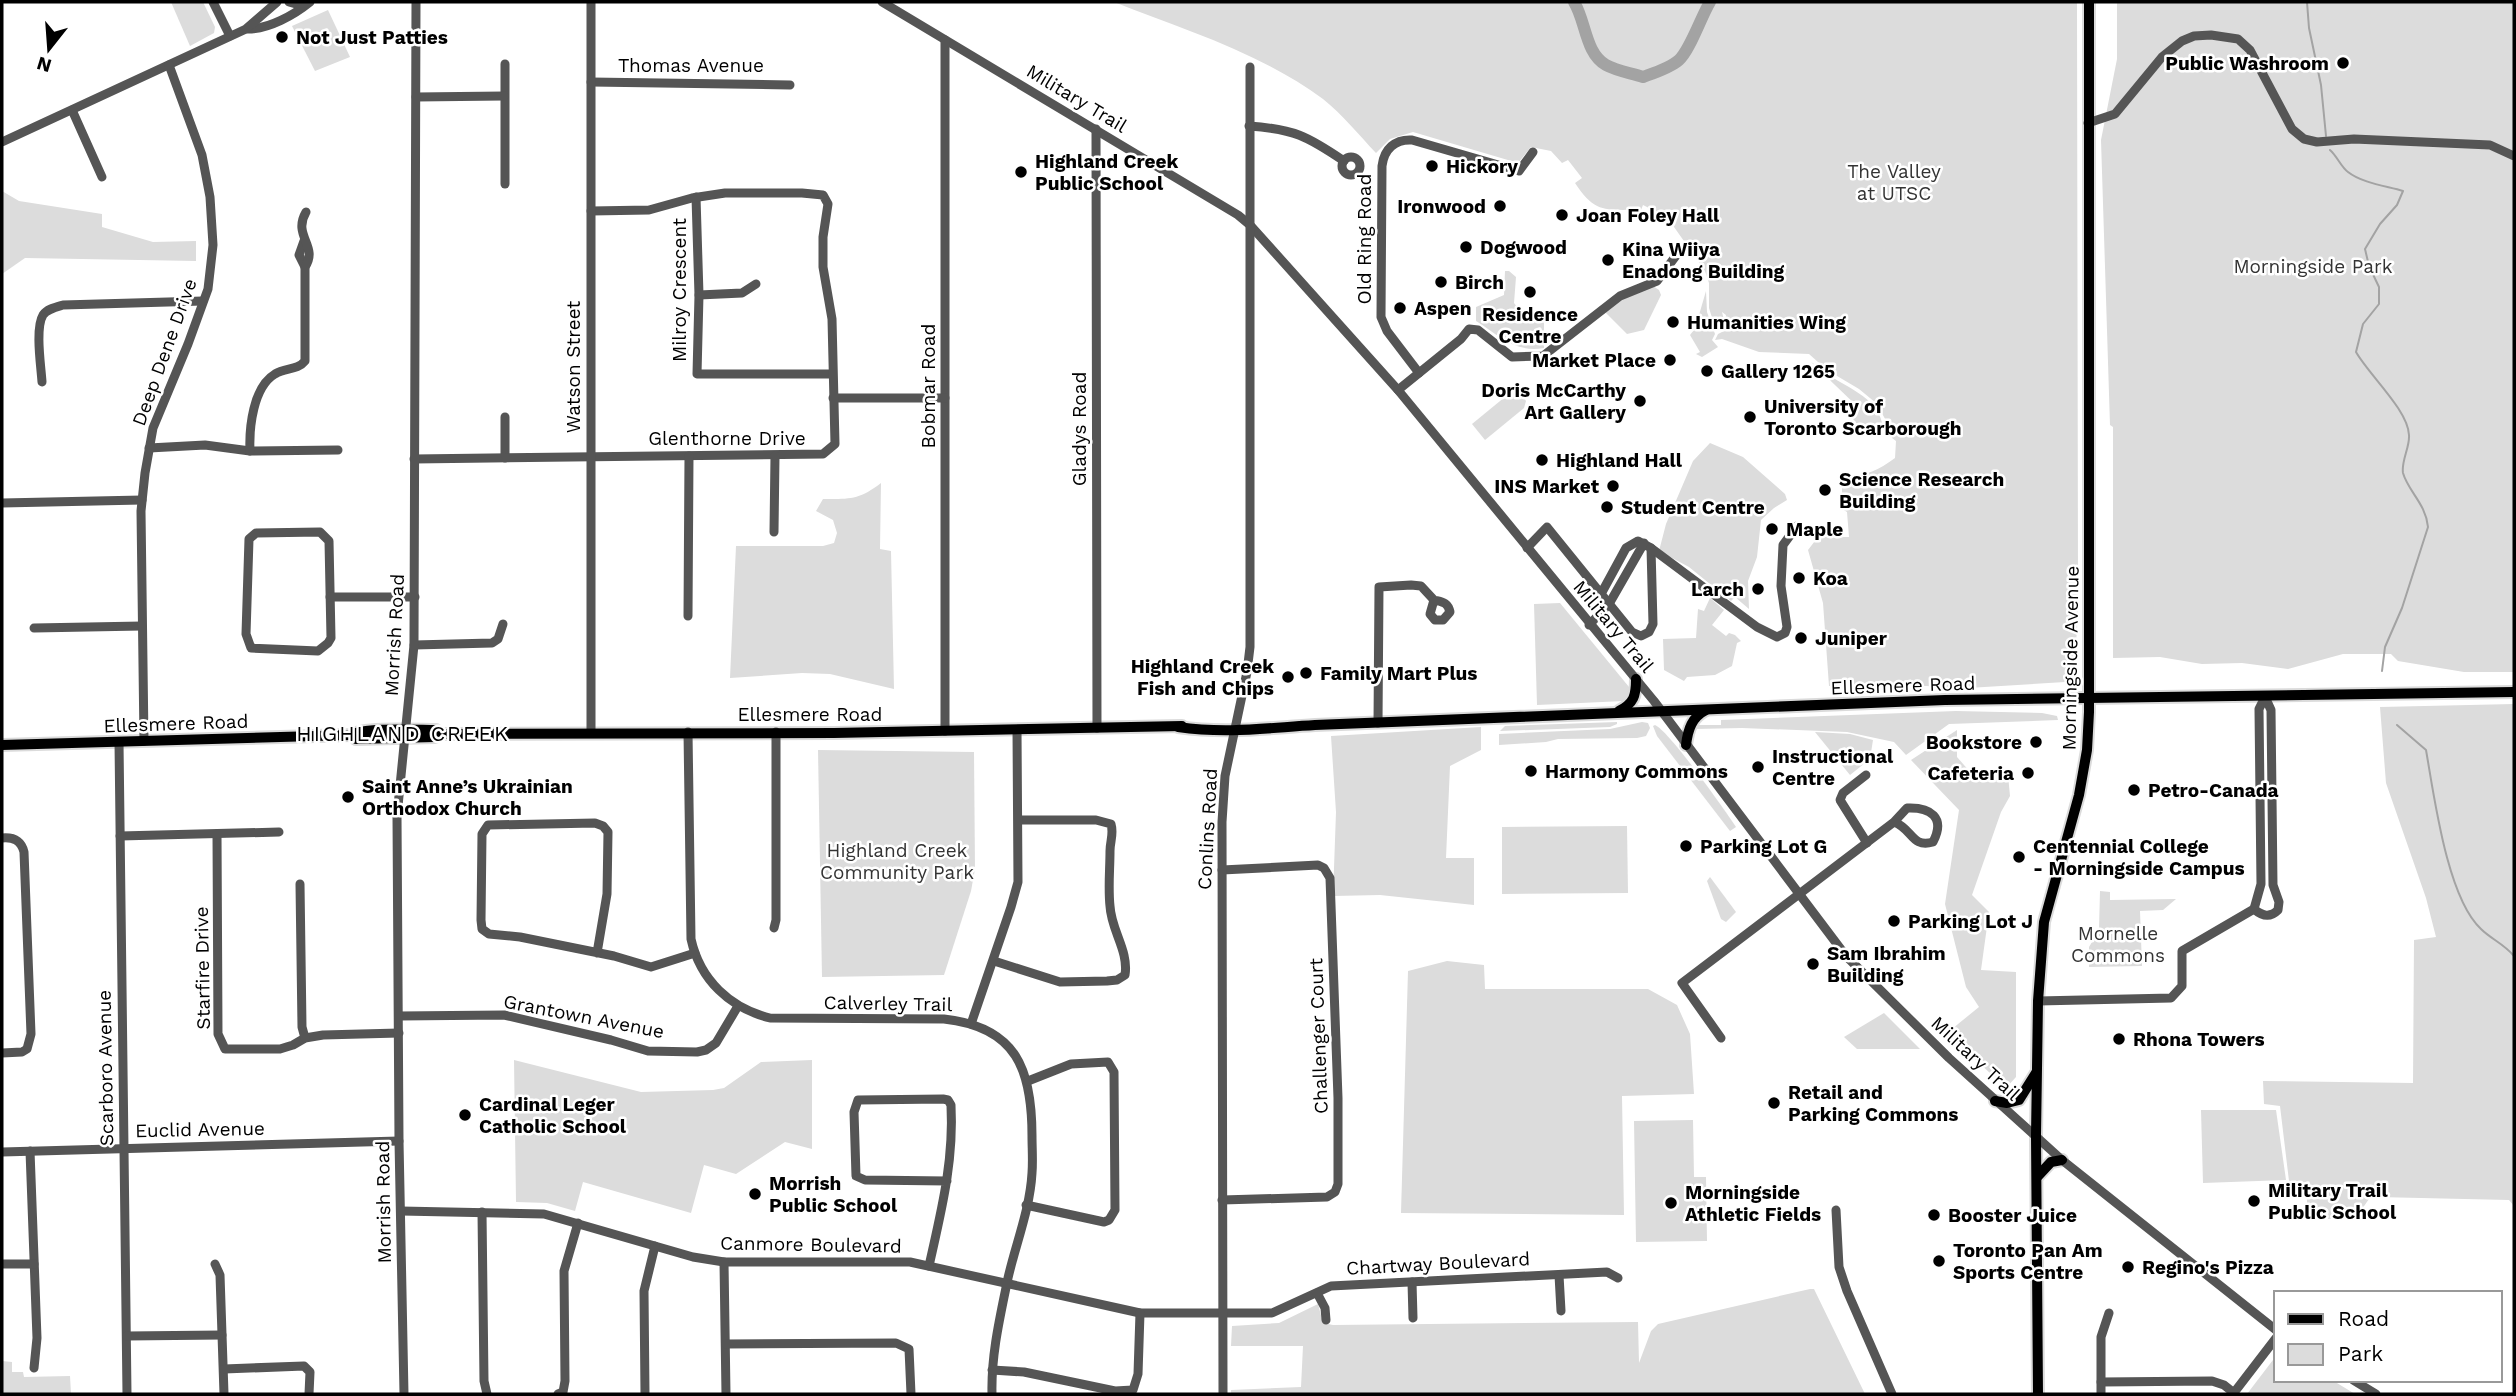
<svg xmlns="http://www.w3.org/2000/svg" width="2516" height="1396" font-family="'Work Sans',sans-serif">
  <rect width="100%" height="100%" fill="#fff"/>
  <g fill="#dcdcdc">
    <path d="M171 2H203L215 27 214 33 190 46Z"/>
    <path d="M1114 2H2077L2078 590 2077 633 2070 679 2065 682 1968 688 1884 684 1829 686 1823 603 1808 550 1818 537H1849L1847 512 1842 509V476C1865 477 1877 471 1895 458L1896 441 1892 438 1888 424 1876 403 1859 389 1827 370 1809 354 1759 352 1722 339 1715 340 1718 334 1724 331 1726 315 1722 312 1724 320 1721 326 1714 324 1709 308V283L1705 271 1667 217 1643 205 1641 210C1606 209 1596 215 1575 183L1582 178 1568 160 1562 163 1551 151 1531 147 1518 163 1413 132 1390 139 1376 153C1359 135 1342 114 1323 99 1261 53 1185 30 1114 2Z"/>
    <path d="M2117 2H2514V672H2464L2398 661 2391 654H2343L2288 669 2242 663 2202 664 2160 657 2113 658V427L2110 425 2101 140 2117 59Z"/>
    <path d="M328 10 350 57 315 71 292 26Z"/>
    <path d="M2 191 19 201 102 214V227L153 242 196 241V261L25 258 2 274Z"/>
    <path d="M1505 271H1509L1516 277 1514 303C1522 314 1531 312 1544 311V348C1515 353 1500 336 1476 321V307L1504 295Z"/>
    <path d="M1653 286 1659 290 1661 295 1644 330 1627 334 1604 311 1635 290Z"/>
    <path d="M1706 291 1707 312 1715 334 1712 340 1718 347 1702 357 1696 354 1700 352 1690 335 1701 321 1699 315Z"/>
    <path d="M1811 362C1818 366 1823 371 1829 375 1851 390 1880 399 1883 428L1871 433 1853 431V426L1856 422 1852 418 1860 409Z"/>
    <path d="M1511 392 1522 395 1526 401 1524 408 1485 440 1472 424Z"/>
    <path d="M1710 443 1743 457 1785 494 1787 500 1774 508 1761 520 1757 557 1748 581 1749 609 1735 597 1731 601 1689 567 1659 551 1666 524 1693 461Z"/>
    <path d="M881 483 880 549 891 551 894 689 830 674 802 673 730 678 736 546H823L834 543 837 533 833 520 816 511 823 499C850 499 859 500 881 483Z"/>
    <path d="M1710 598 1724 610 1712 625 1726 636 1729 633 1735 635 1741 641 1737 643 1732 666 1715 675 1687 677 1684 681 1664 670 1663 639 1696 638 1698 609 1704 611Z"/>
    <path d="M1560 603 1629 687V692L1624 701 1537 705 1534 604Z"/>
    <path d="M2514 704V1206L2509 1200 2377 1197 2369 1199 2355 1219H2308L2306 1183 2289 1181 2280 1106 2264 1104 2263 1081 2413 1083 2414 940 2436 937 2426 898 2386 783 2380 707Z"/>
    <path d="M1956 711 2042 713 2057 716 2058 720 1949 724 1906 755 1894 742 1847 732 1742 728 1695 729 1698 725H1721V720Z"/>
    <path d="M1617 722V724L1610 727 1500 731 1505 726Z"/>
    <path d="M1642 722 1648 723 1650 728 1646 736 1637 738 1558 739 1546 742 1499 745V734L1610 729Z"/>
    <path d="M1655 725C1670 732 1724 809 1736 827L1730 831 1657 736 1653 726Z"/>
    <path d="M1481 727V750L1450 766 1446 858H1474V905L1380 895 1333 896 1336 812 1331 736Z"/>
    <path d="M1957 730V757L1971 773 2008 775 2010 796 2001 812 1972 895 1989 912 1981 970 2016 972V1077L2006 1088 1947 1033 1979 1007 1966 987 1945 904 1959 810 1911 760Z"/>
    <path d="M1815 732 1850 734 1873 740 1870 759 1850 775Z"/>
    <path d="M818 750 974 752 975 869 971 891 944 975 822 977Z"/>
    <path d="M1627 826 1628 893 1502 894V827Z"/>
    <path d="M1710 877 1736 912 1726 922 1721 919 1707 881Z"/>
    <path d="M2100 891 2110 892V900L2176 899 2163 910 2140 911 2142 966 2089 967V947L2092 942 2093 931 2099 929Z"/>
    <path d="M1447 961 1484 965 1485 989H1648L1677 1005 1690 1034 1694 1094 1622 1096 1624 1215 1401 1213 1408 971Z"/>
    <path d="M1884 1013 1920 1049H1857L1844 1037Z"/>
    <path d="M514 1060 641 1092 713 1090 724 1088 761 1062 812 1060V1149L785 1142 736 1174 704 1165 691 1213 583 1182 575 1211 547 1203 516 1202Z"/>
    <path d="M2201 1110H2276L2286 1180 2203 1183Z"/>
    <path d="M1693 1120 1694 1177H1706L1707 1241 1636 1242 1634 1121Z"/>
    <path d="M1810 1289H1814L1865 1394H1231V1390L1301 1387 1303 1346H1231L1232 1326 1279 1323 1318 1304 1323 1323 1333 1325 1638 1322 1639 1363 1651 1331 1658 1324Z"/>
    <path d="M2276 1356V1380H2332L2355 1394H2247Z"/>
    <path d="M2 1361 12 1362V1372H23L24 1377 70 1376 71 1394H2Z"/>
  </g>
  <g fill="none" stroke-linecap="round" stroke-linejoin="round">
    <g stroke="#a3a3a3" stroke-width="2">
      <path d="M2307 2 2309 28 2321 85 2326 136"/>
      <path d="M2330 150C2337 156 2341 167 2348 172 2362 183 2386 186 2403 191L2397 205 2380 224 2365 249 2369 266 2379 287V304L2363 324 2356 352C2369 375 2408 410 2409 435 2410 447 2401 461 2403 473 2408 491 2426 504 2428 527L2402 608 2385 647 2382 671"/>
      <path d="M2397 725 2426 750C2434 795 2447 898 2481 929 2491 939 2504 944 2514 956"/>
    </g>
    <path stroke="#a3a3a3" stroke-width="12" d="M1574 2C1586 21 1585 53 1606 65 1617 71 1631 73 1643 77 1654 73 1670 68 1679 60 1690 50 1701 17 1710 2"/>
    <defs>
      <g id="major">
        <path d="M1619 711C1634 703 1636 696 1636 679"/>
        <path d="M1178 727C1227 734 1266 728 1315 725L1945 700 2514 692"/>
        <path d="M351 735 356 739 435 737 442 734 834 733 1182 726"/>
        <path d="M2 745 351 735C364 727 417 730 436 730L440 733"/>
        <path d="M1686 745C1688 729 1692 717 1706 710"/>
        <path d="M1995 1101 2007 1103 2019 1100 2036 1073"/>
        <path d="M2038 1176 2051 1162 2062 1160"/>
        <path d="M2038 1394 2036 1136 2038 1001 2044 922 2079 795 2087 750 2089 712V2"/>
      </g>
    </defs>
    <use href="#major" stroke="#dbdbdb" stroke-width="14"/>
    <g stroke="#555" stroke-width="9">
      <path d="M213 2 230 36"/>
      <path d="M289 2 296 4 308 2"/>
      <path d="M882 2 1238 215 1250 225 1398 390 1654 701 1846 956 1949 1058 2062 1160 2276 1330"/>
      <path d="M248 29C269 29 294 15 310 2"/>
      <path d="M945 40V731"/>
      <path d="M505 64V184"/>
      <path d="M591 82 790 85"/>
      <path d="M416 97 504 96"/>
      <path d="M72 110 102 177"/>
      <path d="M2088 123 2115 114 2162 57 2182 41 2194 36 2211 35 2238 39 2250 50 2292 129 2304 139 2317 142 2354 139 2490 145 2514 156"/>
      <path d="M1249 126C1294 129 1307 136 1344 161"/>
      <path d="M1096 129 1097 728"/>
      <path d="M2 142 246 29 277 2"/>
      <circle cx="1351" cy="166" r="9"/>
      <path d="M696 197 699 295 697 374H832"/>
      <path d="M304 241 299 255 305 267"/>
      <path d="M699 295 742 293 756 284"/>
      <path d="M1419 373 1387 331 1381 317 1382 166C1384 149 1395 139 1412 140L1519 171 1533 152"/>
      <path d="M42 382C41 366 35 328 43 315 47 309 56 307 63 305L203 301"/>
      <path d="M1398 390 1461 339 1469 329 1478 330 1512 357 1543 356 1620 296 1657 281 1678 253"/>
      <path d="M833 398H945"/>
      <path d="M505 417V458"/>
      <path d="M149 448 205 445 250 451 338 450"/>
      <path d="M250 451C249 428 253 387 275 374 285 367 297 371 305 361V267C319 246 292 236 306 212"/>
      <path d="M414 459 823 454 835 444 832 319 823 267V237L828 204 823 195 802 193H725L692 198 649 210 591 211"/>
      <path d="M2 503 142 500"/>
      <path d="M320 532 329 541 331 638 328 643 318 651 251 648 246 634 249 539 256 533Z"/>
      <path d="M774 532 775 456"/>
      <path d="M1527 548 1547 527 1632 632 1641 636 1649 632 1653 624 1651 548 1638 541 1626 548 1601 594"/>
      <path d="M1651 548 1757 627 1777 637 1785 633 1787 627 1781 586 1783 545 1797 526"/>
      <path d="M330 597H415"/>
      <path d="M688 616 689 456"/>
      <path d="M1589 625 1609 604 1644 543"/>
      <path d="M34 628 142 626"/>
      <path d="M414 645 492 643 498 639 503 624"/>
      <path d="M2265 697 2271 710 2273 885 2279 902 2278 910C2270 918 2262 916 2254 909L2261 884 2259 709Z"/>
      <path d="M1378 723 1379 587 1411 585 1421 586 1434 600C1442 602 1448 602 1450 612L1443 620H1435L1430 614 1434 600"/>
      <path d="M688 732 691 939C700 980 730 1008 770 1018L944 1019C1017 1027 1032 1070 1032 1136 1032 1148 1033 1161 1032 1173 1030 1209 1016 1243 1008 1278 1000 1317 991 1355 992 1394"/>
      <path d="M591 733V2"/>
      <path d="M144 741 141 511 145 473 153 428 188 344 208 289 213 245 210 197 202 155 169 65"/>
      <path d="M119 742 127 1394"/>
      <path d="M1866 775 1843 793 1840 800 1867 843"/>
      <path d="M217 834 218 1034 225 1049H280L293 1045 305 1038 323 1035 399 1033"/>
      <path d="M120 836 279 832"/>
      <path d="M2 838C13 837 21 840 24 852L31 1034 27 1049 22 1052 2 1053"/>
      <path d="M1222 870 1318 865 1324 868 1330 878 1338 1098V1184L1335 1192 1327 1197 1222 1200"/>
      <path d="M300 884 302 1027 305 1038"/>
      <path d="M774 928 776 920V732"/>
      <path d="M597 953 607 894 608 832 603 826 595 823 488 825 482 834 481 920 482 929 489 934 520 937 614 956 651 967 695 953"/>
      <path d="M994 961 1060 982 1107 981 1117 980 1125 975C1129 951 1111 930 1110 906 1108 888 1110 869 1110 851 1110 841 1114 834 1111 824L1096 820H1019"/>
      <path d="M2038 1001 2171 998 2182 986V951L2254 909"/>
      <path d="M399 1016 504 1015 611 1040 648 1051 697 1052 706 1050 716 1043 738 1006"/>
      <path d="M971 1024 1011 907 1018 882 1017 730"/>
      <path d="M1721 1038 1682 983 1894 822 1907 808C1930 807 1946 817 1933 842 1911 848 1913 829 1894 822"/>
      <path d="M30 1151 37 1338 34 1368"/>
      <path d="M2 1152 399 1141"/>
      <path d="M1026 1205 1104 1222 1109 1220 1115 1210 1114 1072 1108 1062 1071 1064 1028 1081"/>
      <path d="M1836 1210 1839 1267 1847 1291 1892 1394"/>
      <path d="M401 1211 544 1214 693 1257 724 1262H910L1140 1313H1272L1331 1286 1607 1272 1618 1278"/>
      <path d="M482 1212 484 1381 487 1394"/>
      <path d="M724 1262 726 1394"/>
      <path d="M2 1264H34"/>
      <path d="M215 1264 220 1275 224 1394"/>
      <path d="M929 1266C941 1212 954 1162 951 1105L948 1100 943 1099 858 1100 854 1112 856 1176 865 1180 947 1181"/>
      <path d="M1559 1275 1561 1311"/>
      <path d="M1412 1282 1413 1318"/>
      <path d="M1317 1293 1325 1308 1326 1320"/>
      <path d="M127 1336 222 1335"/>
      <path d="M726 1344 896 1343 909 1349 911 1394"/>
      <path d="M224 1369 304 1366 310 1372 309 1394"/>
      <path d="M992 1370 1024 1372 1115 1391 1133 1390 1138 1374 1140 1313"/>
      <path d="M2353 1380 2376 1394"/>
      <path d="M2101 1382 2212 1381 2224 1385 2234 1393"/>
      <path d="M404 1394 399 1141 397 816 414 645 416 2"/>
      <path d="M558 1394 563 1392 565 1381 564 1271 578 1223"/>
      <path d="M645 1394 644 1291 655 1246"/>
      <path d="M1223 1394 1222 822 1225 776 1247 672 1250 647V67"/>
      <path d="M2101 1394V1337L2109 1313"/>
      <path d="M2233 1394 2276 1338"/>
    </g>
    <use href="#major" stroke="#000" stroke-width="10"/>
  </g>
  <g fill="#000" stroke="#fff" stroke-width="2.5">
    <circle cx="282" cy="37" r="7"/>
    <circle cx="2343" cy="63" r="7"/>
    <circle cx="1432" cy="166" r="7"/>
    <circle cx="1021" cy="172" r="7"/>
    <circle cx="1500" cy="206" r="7"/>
    <circle cx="1562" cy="215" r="7"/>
    <circle cx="1466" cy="247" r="7"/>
    <circle cx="1608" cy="260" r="7"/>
    <circle cx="1441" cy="282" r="7"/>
    <circle cx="1530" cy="292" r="7"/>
    <circle cx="1400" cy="308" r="7"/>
    <circle cx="1673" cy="322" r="7"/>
    <circle cx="1670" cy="360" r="7"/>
    <circle cx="1707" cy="371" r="7"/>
    <circle cx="1640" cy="401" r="7"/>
    <circle cx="1750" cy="417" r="7"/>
    <circle cx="1542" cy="460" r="7"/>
    <circle cx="1613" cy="486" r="7"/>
    <circle cx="1825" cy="490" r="7"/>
    <circle cx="1607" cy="507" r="7"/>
    <circle cx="1772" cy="529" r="7"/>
    <circle cx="1799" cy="578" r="7"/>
    <circle cx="1758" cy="589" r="7"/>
    <circle cx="1801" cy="638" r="7"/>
    <circle cx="1306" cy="673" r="7"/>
    <circle cx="1288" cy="677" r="7"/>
    <circle cx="2036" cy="742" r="7"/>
    <circle cx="1758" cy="767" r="7"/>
    <circle cx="1531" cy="771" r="7"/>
    <circle cx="2028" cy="773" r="7"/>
    <circle cx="2134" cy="790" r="7"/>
    <circle cx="348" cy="797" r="7"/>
    <circle cx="1686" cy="846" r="7"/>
    <circle cx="2019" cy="857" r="7"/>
    <circle cx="1894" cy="921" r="7"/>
    <circle cx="1813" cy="964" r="7"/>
    <circle cx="2119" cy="1039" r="7"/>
    <circle cx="1774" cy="1103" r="7"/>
    <circle cx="465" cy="1115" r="7"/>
    <circle cx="755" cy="1194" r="7"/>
    <circle cx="2254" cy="1201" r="7"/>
    <circle cx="1671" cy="1203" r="7"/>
    <circle cx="1934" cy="1215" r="7"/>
    <circle cx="1939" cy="1261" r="7"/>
    <circle cx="2128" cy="1267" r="7"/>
  </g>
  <g text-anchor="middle" stroke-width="5" stroke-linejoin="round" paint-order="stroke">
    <g font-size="19" font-weight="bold" fill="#000" stroke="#fff" text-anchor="start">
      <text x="296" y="44">Not Just Patties</text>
      <text x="2329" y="70" text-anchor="end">Public Washroom</text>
      <text x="1035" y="168">Highland Creek<tspan x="1035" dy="22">Public School</tspan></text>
      <text x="1446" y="173">Hickory</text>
      <text x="1486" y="213" text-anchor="end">Ironwood</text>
      <text x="1576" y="222">Joan Foley Hall</text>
      <text x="1480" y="254">Dogwood</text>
      <text x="1622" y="256">Kina Wiiya<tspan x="1622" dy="22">Enadong Building</tspan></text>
      <text x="1455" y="289">Birch</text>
      <text x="1414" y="315">Aspen</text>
      <text x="1530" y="321" text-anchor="middle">Residence<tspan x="1530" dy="22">Centre</tspan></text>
      <text x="1687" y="329">Humanities Wing</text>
      <text x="1656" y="367" text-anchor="end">Market Place</text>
      <text x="1721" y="378">Gallery 1265</text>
      <text x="1626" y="397" text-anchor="end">Doris McCarthy<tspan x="1626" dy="22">Art Gallery</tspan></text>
      <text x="1764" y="413">University of<tspan x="1764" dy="22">Toronto Scarborough</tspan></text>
      <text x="1556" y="467">Highland Hall</text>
      <text x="1839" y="486">Science Research<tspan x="1839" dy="22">Building</tspan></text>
      <text x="1599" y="493" text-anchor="end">INS Market</text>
      <text x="1621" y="514">Student Centre</text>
      <text x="1786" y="536">Maple</text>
      <text x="1813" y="585">Koa</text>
      <text x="1744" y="596" text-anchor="end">Larch</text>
      <text x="1815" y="645">Juniper</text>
      <text x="1274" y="673" text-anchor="end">Highland Creek<tspan x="1274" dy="22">Fish and Chips</tspan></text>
      <text x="1320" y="680">Family Mart Plus</text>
      <text x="2022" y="749" text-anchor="end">Bookstore</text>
      <text x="1772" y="763">Instructional<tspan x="1772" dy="22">Centre</tspan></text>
      <text x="1545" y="778">Harmony Commons</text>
      <text x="2014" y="780" text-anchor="end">Cafeteria</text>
      <text x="362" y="793">Saint Anne’s Ukrainian<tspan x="362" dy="22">Orthodox Church</tspan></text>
      <text x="2148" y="797">Petro-Canada</text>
      <text x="1700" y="853">Parking Lot G</text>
      <text x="2033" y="853">Centennial College<tspan x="2033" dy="22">- Morningside Campus</tspan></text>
      <text x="1908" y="928">Parking Lot J</text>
      <text x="1827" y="960">Sam Ibrahim<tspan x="1827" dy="22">Building</tspan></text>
      <text x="2133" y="1046">Rhona Towers</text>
      <text x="1788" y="1099">Retail and<tspan x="1788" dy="22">Parking Commons</tspan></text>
      <text x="479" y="1111">Cardinal Leger<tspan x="479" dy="22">Catholic School</tspan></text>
      <text x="769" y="1190">Morrish<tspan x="769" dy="22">Public School</tspan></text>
      <text x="2268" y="1197">Military Trail<tspan x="2268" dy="22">Public School</tspan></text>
      <text x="1685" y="1199">Morningside<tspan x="1685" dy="22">Athletic Fields</tspan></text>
      <text x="1948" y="1222">Booster Juice</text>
      <text x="1953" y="1257">Toronto Pan Am<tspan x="1953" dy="22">Sports Centre</tspan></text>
      <text x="2142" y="1274">Regino's Pizza</text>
    </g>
    <g font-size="19" fill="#000" stroke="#fff">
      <text x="691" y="72">Thomas Avenue</text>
      <text transform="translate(1077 98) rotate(31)" y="7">Military Trail</text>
      <text transform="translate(1364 239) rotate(-90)" y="7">Old Ring Road</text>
      <text transform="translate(679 290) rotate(-90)" y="7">Milroy Crescent</text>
      <text transform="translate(164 352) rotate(-70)" y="7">Deep Dene Drive</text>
      <text transform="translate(573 367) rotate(-90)" y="7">Watson Street</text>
      <text transform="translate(928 386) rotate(-90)" y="7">Bobmar Road</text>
      <text transform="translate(1079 429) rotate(-90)" y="7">Gladys Road</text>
      <text x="727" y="445">Glenthorne Drive</text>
      <text transform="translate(1614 626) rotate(50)" y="7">Military Trail</text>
      <text transform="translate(394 635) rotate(-87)" y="7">Morrish Road</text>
      <text transform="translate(2070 658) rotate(-89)" y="7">Morningside Avenue</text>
      <text transform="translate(1903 685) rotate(-2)" y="7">Ellesmere Road</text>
      <text x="810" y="721">Ellesmere Road</text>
      <text transform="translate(176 723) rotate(-2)" y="7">Ellesmere Road</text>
      <text transform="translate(1207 829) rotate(-87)" y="7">Conlins Road</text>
      <text transform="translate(202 968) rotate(-91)" y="7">Starfire Drive</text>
      <text transform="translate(888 1003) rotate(1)" y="7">Calverley Trail</text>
      <text transform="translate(584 1016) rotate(11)" y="7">Grantown Avenue</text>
      <text transform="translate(1318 1036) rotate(-92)" y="7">Challenger Court</text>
      <text transform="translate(1976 1058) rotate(43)" y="7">Military Trail</text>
      <text transform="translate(105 1068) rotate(-91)" y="7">Scarboro Avenue</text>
      <text transform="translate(200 1129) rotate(-1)" y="7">Euclid Avenue</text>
      <text transform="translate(383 1202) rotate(-91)" y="7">Morrish Road</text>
      <text transform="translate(811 1244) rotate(1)" y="7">Canmore Boulevard</text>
      <text transform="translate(1438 1263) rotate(-3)" y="7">Chartway Boulevard</text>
    </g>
    <g font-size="19" fill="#333" stroke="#fff">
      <text x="1894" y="178">The Valley<tspan x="1894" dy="22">at UTSC</tspan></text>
      <text x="2313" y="273">Morningside Park</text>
      <text x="897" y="857">Highland Creek<tspan x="897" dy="22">Community Park</tspan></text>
      <text x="2118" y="940">Mornelle<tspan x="2118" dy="22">Commons</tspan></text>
    </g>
    <g font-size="21" letter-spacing="2" fill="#000" stroke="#fff">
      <text x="403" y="741">HIGHLAND CREEK</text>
    </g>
  </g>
  <rect width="2516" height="1396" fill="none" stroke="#000000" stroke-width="7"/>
  <rect x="2274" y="1291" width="228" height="91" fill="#ffffff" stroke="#999999" stroke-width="2"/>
  <rect x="2288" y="1314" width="35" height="10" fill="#000000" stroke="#999999" stroke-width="2"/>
  <text x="2338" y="1326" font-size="21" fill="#000000">Road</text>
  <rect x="2288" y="1344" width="35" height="21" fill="#dcdcdc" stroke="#999999" stroke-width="2"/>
  <text x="2338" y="1361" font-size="21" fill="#000000">Park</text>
  <g transform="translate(49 49) rotate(197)" stroke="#ffffff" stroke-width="5" paint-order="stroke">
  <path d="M0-5L12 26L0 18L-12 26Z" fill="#000000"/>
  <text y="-10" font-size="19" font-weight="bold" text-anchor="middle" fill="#000000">N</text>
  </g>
</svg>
